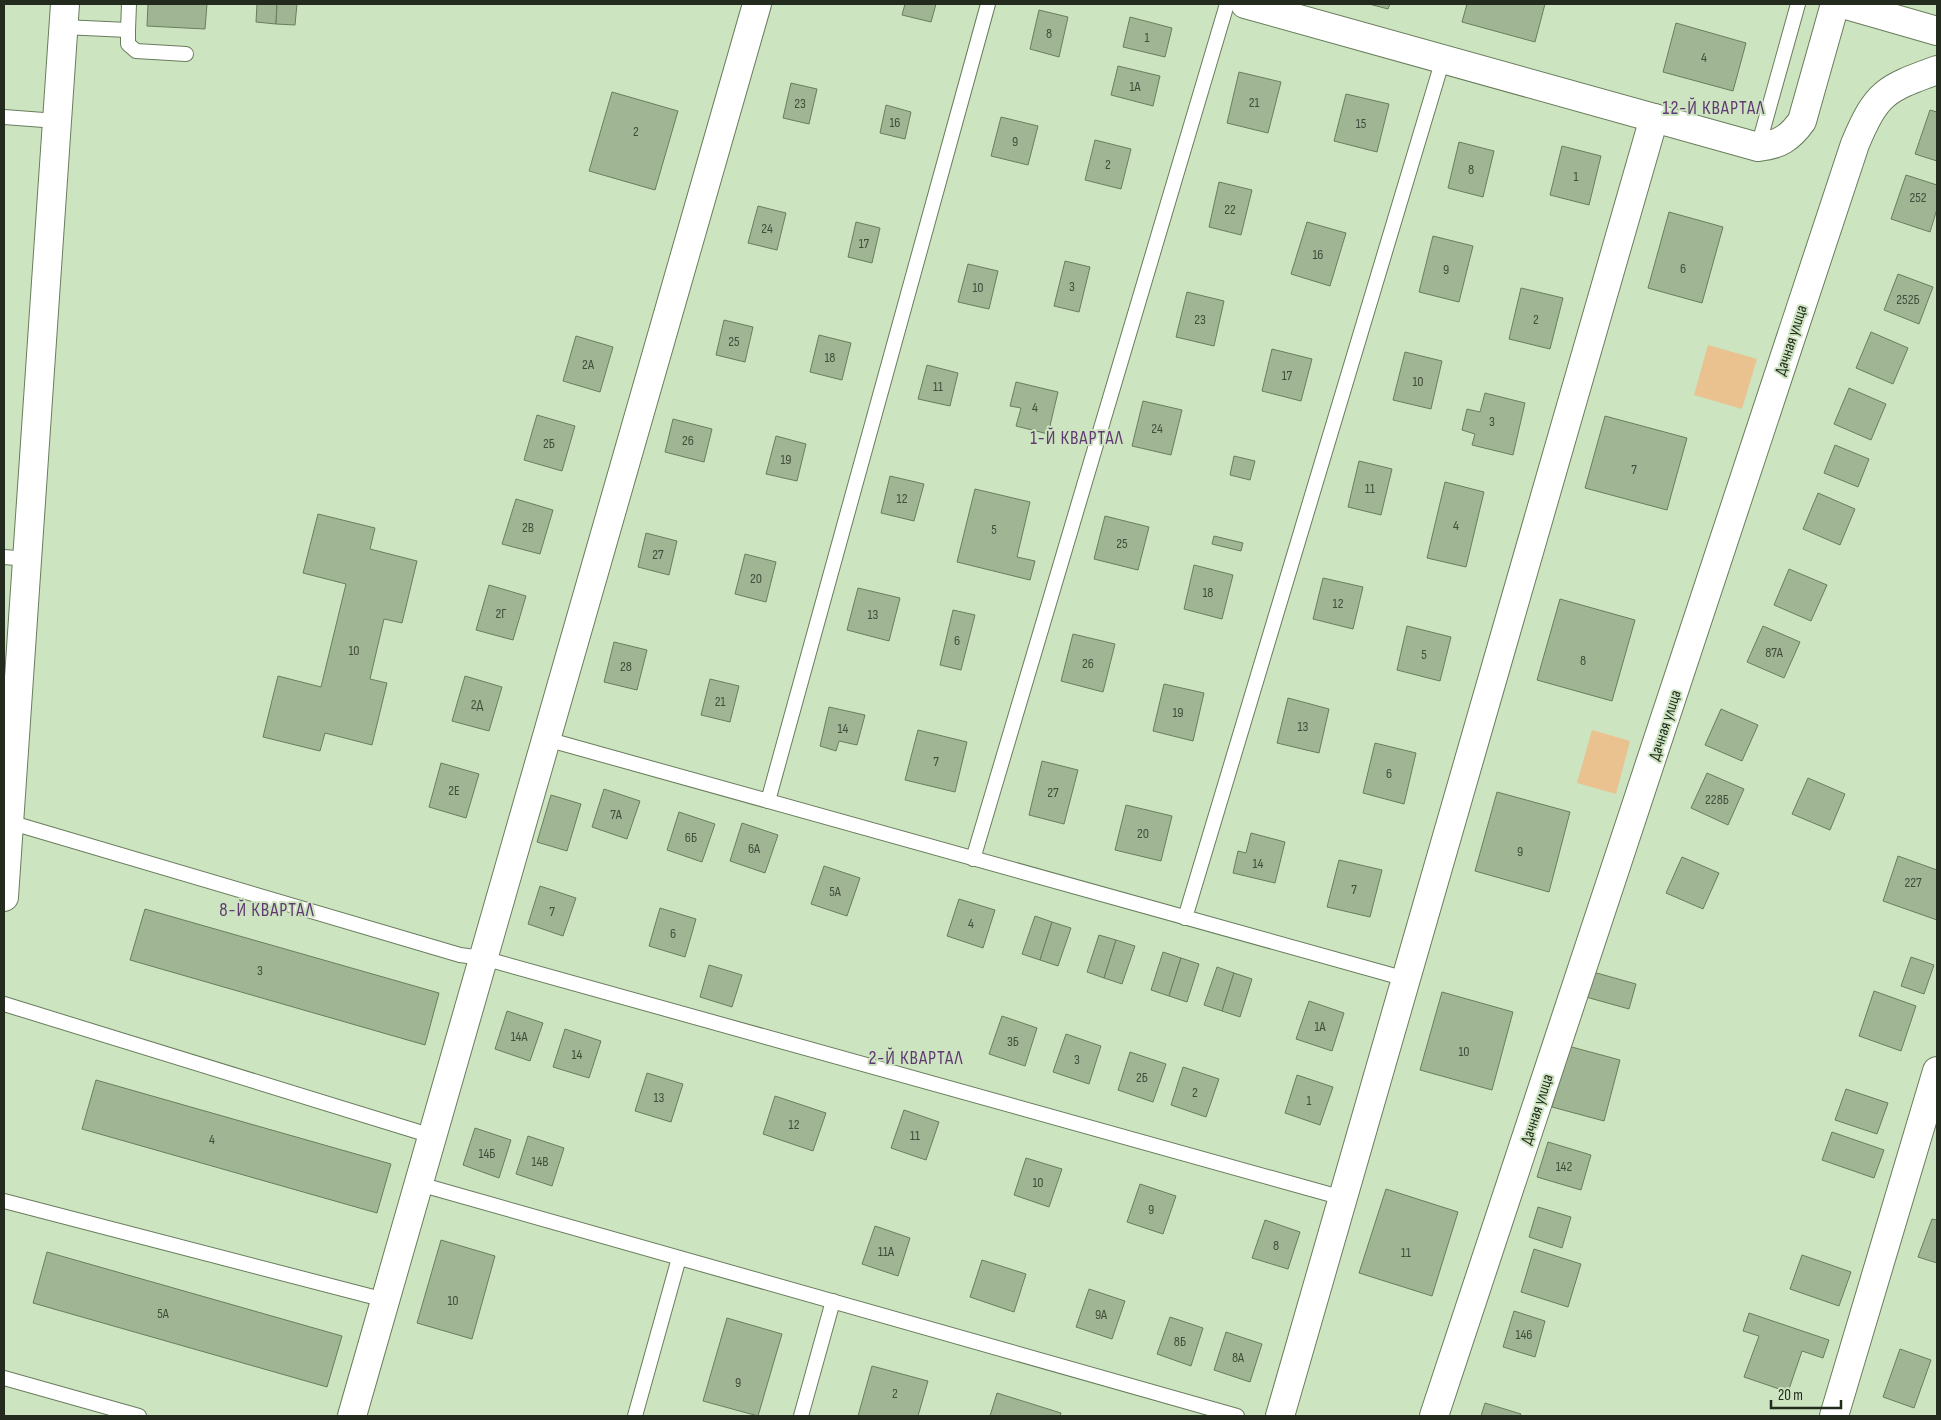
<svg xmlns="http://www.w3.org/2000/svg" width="1941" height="1420" font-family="'Sofia Sans Condensed',sans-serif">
  <rect width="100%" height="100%" fill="#cde4c0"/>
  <g fill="#e9c290">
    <path d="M1708 345 1757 359 1742 409 1694 395Z"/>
    <path d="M1592 730 1630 741 1616 794 1577 783Z"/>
  </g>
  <g fill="#9fb593" stroke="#697e5d">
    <path d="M148 4H207L205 29 147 26Z"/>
    <path d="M257 4H277L276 24 256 22Z"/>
    <path d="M277 4H297L295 25 276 24Z"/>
    <path d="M905 4H936L931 22 902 15Z"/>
    <path d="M1369 4H1390L1388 9Z"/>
    <path d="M1467 4H1545L1535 42 1462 22Z"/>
    <path d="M1039 10 1068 17 1059 57 1030 49Z"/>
    <path d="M1130 17 1172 28 1165 57 1123 47Z"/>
    <path d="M1676 23 1746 43 1733 91 1663 72Z"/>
    <path d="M1118 66 1160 76 1153 106 1111 95Z"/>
    <path d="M1239 72 1281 82 1268 133 1227 123Z"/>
    <path d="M791 83 817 89 809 124 783 118Z"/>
    <path d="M612 92 678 111 655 190 589 171Z"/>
    <path d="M1346 94 1389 104 1377 152 1334 141Z"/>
    <path d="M886 105 911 112 905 139 880 133Z"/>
    <path d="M1930 110 1937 112V161L1915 154Z"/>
    <path d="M1001 117 1038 126 1028 165 991 156Z"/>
    <path d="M1095 140 1131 149 1121 189 1085 180Z"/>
    <path d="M1459 142 1494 151 1483 197 1448 188Z"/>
    <path d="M1562 146 1601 156 1589 205 1550 195Z"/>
    <path d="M1906 175 1937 185V209L1930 232 1891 219Z"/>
    <path d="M1219 182 1252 190 1241 235 1209 227Z"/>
    <path d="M758 206 786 213 777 250 748 243Z"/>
    <path d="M1669 212 1723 227 1702 303 1648 288Z"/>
    <path d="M856 222 880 228 872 263 848 257Z"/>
    <path d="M1307 222 1346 233 1330 286 1291 274Z"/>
    <path d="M1433 236 1473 246 1459 302 1419 292Z"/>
    <path d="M1065 261 1090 267 1079 312 1054 306Z"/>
    <path d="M968 264 998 271 989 309 958 302Z"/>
    <path d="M1898 274 1933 287 1919 324 1884 310Z"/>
    <path d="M1521 288 1563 298 1550 349 1509 339Z"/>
    <path d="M1187 292 1224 301 1214 346 1176 337Z"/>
    <path d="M724 320 753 327 745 362 716 355Z"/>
    <path d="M1871 332 1908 348 1893 384 1856 368Z"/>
    <path d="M819 335 851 343 842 380 810 372Z"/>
    <path d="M576 336 613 347 600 392 563 381Z"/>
    <path d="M1272 349 1312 359 1301 401 1262 391Z"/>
    <path d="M1405 352 1442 361 1431 409 1393 400Z"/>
    <path d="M927 365 958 373 950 406 918 399Z"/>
    <path d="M1016 382 1058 392 1048 434 1016 426 1021 408 1010 406Z"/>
    <path d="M1849 388 1886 404 1871 440 1834 424Z"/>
    <path d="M1485 393 1525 403 1513 455 1472 445 1475 434 1462 430 1467 409 1480 412Z"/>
    <path d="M1143 401 1182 410 1171 455 1132 446Z"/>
    <path d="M537 415 575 426 562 471 524 460Z"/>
    <path d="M1605 416 1687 438 1667 510 1585 488Z"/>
    <path d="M673 419 712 429 704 462 665 452Z"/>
    <path d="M776 436 806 444 797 481 766 474Z"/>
    <path d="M1835 445 1869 459 1858 487 1824 473Z"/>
    <path d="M1234 456 1255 461 1250 480 1230 475Z"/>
    <path d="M1359 461 1392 469 1381 515 1348 507Z"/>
    <path d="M890 476 924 484 914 521 881 513Z"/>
    <path d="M1445 482 1484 492 1466 567 1427 558Z"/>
    <path d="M975 489 1030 502 1017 557 1035 561 1030 580 957 562Z"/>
    <path d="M1818 493 1855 509 1840 545 1803 529Z"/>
    <path d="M516 499 553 510 540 554 502 544Z"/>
    <path d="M318 514 375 528 370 549 417 561 402 623 384 619 370 679 387 683 372 745 325 733 320 751 263 737 278 676 321 687 346 584 303 573Z"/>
    <path d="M1105 516 1149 527 1138 570 1094 559Z"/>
    <path d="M646 533 677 541 669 575 638 567Z"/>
    <path d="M1214 536 1243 543 1241 551 1212 544Z"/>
    <path d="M745 554 776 562 766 602 735 594Z"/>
    <path d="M1194 565 1233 575 1222 619 1184 609Z"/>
    <path d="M1789 569 1827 585 1811 621 1774 605Z"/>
    <path d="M1323 578 1363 587 1353 629 1313 619Z"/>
    <path d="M489 585 526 596 513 640 476 630Z"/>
    <path d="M858 588 900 598 889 641 847 630Z"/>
    <path d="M1560 599 1635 620 1612 701 1537 680Z"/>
    <path d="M953 610 975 615 961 670 940 665Z"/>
    <path d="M1407 626 1451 637 1440 681 1397 670Z"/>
    <path d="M1763 626 1800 642 1784 678 1747 662Z"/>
    <path d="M1073 634 1115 644 1103 692 1061 681Z"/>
    <path d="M614 642 647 650 637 690 604 682Z"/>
    <path d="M465 676 502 687 489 731 452 721Z"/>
    <path d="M710 679 739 686 730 722 701 715Z"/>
    <path d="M1164 684 1204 693 1193 741 1153 731Z"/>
    <path d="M1288 698 1329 709 1319 753 1277 743Z"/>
    <path d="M829 707 865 715 857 745 839 741 836 751 820 746Z"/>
    <path d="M1721 709 1758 725 1742 761 1705 745Z"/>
    <path d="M918 730 967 742 955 792 905 780Z"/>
    <path d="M1375 743 1416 753 1404 804 1363 793Z"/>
    <path d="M1042 761 1078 770 1064 824 1029 815Z"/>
    <path d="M441 763 479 774 466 818 429 807Z"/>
    <path d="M1707 773 1744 789 1728 825 1691 808Z"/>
    <path d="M1808 778 1845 794 1830 830 1792 814Z"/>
    <path d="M604 789 640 801 627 839 592 827Z"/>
    <path d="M1497 792 1570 812 1549 892 1475 871Z"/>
    <path d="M551 795 581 804 567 851 537 842Z"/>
    <path d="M1126 805 1172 816 1161 861 1115 850Z"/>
    <path d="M679 812 715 824 702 862 667 850Z"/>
    <path d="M742 823 778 835 765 873 730 861Z"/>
    <path d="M1251 833 1285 842 1275 883 1233 873 1238 851 1246 853Z"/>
    <path d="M1898 856 1937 870V920L1883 901Z"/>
    <path d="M1682 857 1719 873 1703 909 1666 893Z"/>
    <path d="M1339 860 1382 870 1370 917 1327 907Z"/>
    <path d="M824 866 860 878 847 916 811 904Z"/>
    <path d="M540 886 576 898 563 936 528 924Z"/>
    <path d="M959 899 995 910 983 948 947 936Z"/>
    <path d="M660 908 696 919 685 957 649 946Z"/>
    <path d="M145 909 439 993 425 1045 130 960Z"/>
    <path d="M1035 916 1052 922 1040 960 1022 954Z"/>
    <path d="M1052 922 1071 928 1058 966 1040 960Z"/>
    <path d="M1099 935 1116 940 1104 978 1087 972Z"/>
    <path d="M1116 940 1135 946 1122 984 1104 978Z"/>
    <path d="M1163 952 1181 958 1169 996 1151 990Z"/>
    <path d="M1911 957 1934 965 1924 994 1901 986Z"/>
    <path d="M1181 958 1199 964 1187 1002 1169 996Z"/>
    <path d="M709 965 742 975 732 1007 700 997Z"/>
    <path d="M1217 967 1234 973 1222 1011 1204 1005Z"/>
    <path d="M1593 972 1636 984 1629 1009 1586 997Z"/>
    <path d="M1234 973 1252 979 1240 1017 1222 1011Z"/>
    <path d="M1874 991 1916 1006 1901 1051 1859 1036Z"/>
    <path d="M1442 992 1513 1012 1492 1090 1420 1070Z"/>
    <path d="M1309 1001 1344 1013 1332 1051 1296 1039Z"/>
    <path d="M507 1011 543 1023 530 1061 495 1049Z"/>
    <path d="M1002 1016 1037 1028 1025 1066 989 1054Z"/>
    <path d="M565 1029 601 1041 589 1078 553 1067Z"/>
    <path d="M1066 1034 1101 1046 1089 1084 1053 1072Z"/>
    <path d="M1568 1046 1620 1060 1604 1121 1552 1107Z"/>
    <path d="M1130 1052 1166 1064 1153 1102 1118 1090Z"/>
    <path d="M1183 1067 1219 1079 1206 1117 1171 1105Z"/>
    <path d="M647 1073 683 1084 671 1122 635 1111Z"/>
    <path d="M1297 1075 1333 1087 1320 1125 1285 1113Z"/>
    <path d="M96 1080 391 1164 377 1213 82 1129Z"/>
    <path d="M1846 1089 1888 1103 1877 1134 1835 1120Z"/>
    <path d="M775 1096 826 1113 813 1151 763 1134Z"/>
    <path d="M904 1110 939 1122 926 1160 891 1148Z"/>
    <path d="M475 1128 511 1140 499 1178 463 1165Z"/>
    <path d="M1832 1132 1884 1150 1874 1178 1822 1160Z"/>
    <path d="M528 1136 564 1148 552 1186 516 1174Z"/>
    <path d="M1548 1142 1591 1155 1581 1190 1537 1177Z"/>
    <path d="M1026 1158 1062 1169 1049 1207 1014 1195Z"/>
    <path d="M1140 1184 1176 1196 1163 1234 1127 1222Z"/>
    <path d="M1386 1189 1458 1212 1432 1296 1359 1273Z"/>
    <path d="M1538 1207 1571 1217 1562 1248 1529 1237Z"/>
    <path d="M1932 1219 1937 1220V1263L1918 1257Z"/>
    <path d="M1265 1220 1300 1232 1288 1269 1252 1258Z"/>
    <path d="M875 1226 910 1238 898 1276 862 1264Z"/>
    <path d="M441 1240 495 1256 472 1339 417 1323Z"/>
    <path d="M1534 1249 1581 1264 1568 1307 1521 1292Z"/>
    <path d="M47 1252 342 1336 327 1387 33 1303Z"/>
    <path d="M1802 1255 1851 1272 1839 1306 1790 1289Z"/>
    <path d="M982 1260 1026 1274 1014 1312 970 1297Z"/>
    <path d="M1089 1289 1125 1301 1112 1339 1076 1327Z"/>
    <path d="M1514 1311 1545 1321 1535 1357 1503 1347Z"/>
    <path d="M1749 1313 1829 1340 1823 1358 1802 1351 1788 1392 1744 1377 1759 1336 1743 1331Z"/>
    <path d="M1170 1317 1203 1328 1191 1366 1157 1354Z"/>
    <path d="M727 1318 782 1334 758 1416 703 1401Z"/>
    <path d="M1226 1332 1262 1344 1250 1382 1214 1370Z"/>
    <path d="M1900 1349 1931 1360 1914 1408 1883 1397Z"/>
    <path d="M872 1366 928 1381 918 1416H858Z"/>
    <path d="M997 1393 1061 1413 1060 1416H990Z"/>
    <path d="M1485 1403 1521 1414 1520 1416H1481Z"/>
  </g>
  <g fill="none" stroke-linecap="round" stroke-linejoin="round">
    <defs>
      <g id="service">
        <path d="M63 27 128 30 129 4"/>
        <path d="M128 30V44L136 51 186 54"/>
        <path d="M4 117 57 121"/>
        <path d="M1758 147 1798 4"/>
        <path d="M4 557 27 559"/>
        <path d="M546 739 1406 979"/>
        <path d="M768 801 988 4"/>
        <path d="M9 822 460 955 483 958 1343 1198"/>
        <path d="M973 859 1227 4"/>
        <path d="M1185 918 1443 59"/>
        <path d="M4 1004 432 1136"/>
        <path d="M419 1184 1237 1416"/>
        <path d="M4 1201 385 1300"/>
        <path d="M4 1378 139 1416"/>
        <path d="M635 1416 679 1258"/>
        <path d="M801 1416 833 1301"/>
      </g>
      <g id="minor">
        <path d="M1245 4 1758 147C1779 145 1790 138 1802 121L1835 4"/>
        <path d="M1843 4 1937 31"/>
        <path d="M4 897 65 4"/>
        <path d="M352 1416 757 4"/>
        <path d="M1280 1416 1654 118"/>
        <path d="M1434 1416 1855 144C1877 92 1885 89 1937 70"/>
        <path d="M1834 1416 1937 1071"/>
      </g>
    </defs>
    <use href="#service" stroke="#687d5c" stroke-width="16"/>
    <use href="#minor" stroke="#687d5c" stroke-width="30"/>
    <use href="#service" stroke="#fff" stroke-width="14"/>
    <use href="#minor" stroke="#fff" stroke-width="28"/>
  </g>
  <g text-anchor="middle" stroke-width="4" stroke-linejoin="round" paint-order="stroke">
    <g font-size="14" fill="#424e3b">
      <text x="1049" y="38">8</text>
      <text x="1147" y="42">1</text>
      <text x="1704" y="62">4</text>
      <text x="1135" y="91">1А</text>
      <text x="1254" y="107">21</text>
      <text x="800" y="108">23</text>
      <text x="895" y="127">16</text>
      <text x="1361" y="128">15</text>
      <text x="636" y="136">2</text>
      <text x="1015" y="146">9</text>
      <text x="1108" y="169">2</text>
      <text x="1471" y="174">8</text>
      <text x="1576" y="181">1</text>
      <text x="1918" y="202">252</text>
      <text x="1230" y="214">22</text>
      <text x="767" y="233">24</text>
      <text x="864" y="248">17</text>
      <text x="1318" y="259">16</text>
      <text x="1683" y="273">6</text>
      <text x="1446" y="274">9</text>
      <text x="1072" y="291">3</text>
      <text x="978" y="292">10</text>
      <text x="1908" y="304">252Б</text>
      <text x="1200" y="324">23</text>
      <text x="1536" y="324">2</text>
      <text x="734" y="346">25</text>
      <text x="830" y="362">18</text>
      <text x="588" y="369">2А</text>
      <text x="1287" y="380">17</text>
      <text x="1418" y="386">10</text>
      <text x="938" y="391">11</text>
      <text x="1035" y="412">4</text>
      <text x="1492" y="426">3</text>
      <text x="1157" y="433">24</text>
      <text x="688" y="445">26</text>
      <text x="549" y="448">2Б</text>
      <text x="786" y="464">19</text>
      <text x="1634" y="474">7</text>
      <text x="1370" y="493">11</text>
      <text x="902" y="503">12</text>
      <text x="1456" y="530">4</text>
      <text x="528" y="532">2В</text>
      <text x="994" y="534">5</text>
      <text x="1122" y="548">25</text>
      <text x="658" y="559">27</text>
      <text x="756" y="583">20</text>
      <text x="1208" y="597">18</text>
      <text x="1338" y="608">12</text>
      <text x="501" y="618">2Г</text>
      <text x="873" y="619">13</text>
      <text x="957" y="645">6</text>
      <text x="354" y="655">10</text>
      <text x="1774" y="657">87А</text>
      <text x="1424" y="659">5</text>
      <text x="1583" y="665">8</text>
      <text x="1088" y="668">26</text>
      <text x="626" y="671">28</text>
      <text x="720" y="706">21</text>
      <text x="477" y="709">2Д</text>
      <text x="1178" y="717">19</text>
      <text x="1303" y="731">13</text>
      <text x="843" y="733">14</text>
      <text x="936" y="766">7</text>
      <text x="1389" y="778">6</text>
      <text x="454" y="795">2Е</text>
      <text x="1053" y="797">27</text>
      <text x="1717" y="804">228Б</text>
      <text x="616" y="819">7А</text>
      <text x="1143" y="838">20</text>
      <text x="691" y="842">6Б</text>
      <text x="754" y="853">6А</text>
      <text x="1520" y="856">9</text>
      <text x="1258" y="868">14</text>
      <text x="1913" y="887">227</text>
      <text x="1354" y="894">7</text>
      <text x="835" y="896">5А</text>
      <text x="552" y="916">7</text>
      <text x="971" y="928">4</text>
      <text x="673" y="938">6</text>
      <text x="260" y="975">3</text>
      <text x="1320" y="1031">1А</text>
      <text x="519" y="1041">14А</text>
      <text x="1013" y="1046">3Б</text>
      <text x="1464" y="1056">10</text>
      <text x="577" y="1059">14</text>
      <text x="1077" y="1064">3</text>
      <text x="1142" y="1082">2Б</text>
      <text x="1195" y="1097">2</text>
      <text x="659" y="1102">13</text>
      <text x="1309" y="1105">1</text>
      <text x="794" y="1129">12</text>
      <text x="915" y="1140">11</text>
      <text x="212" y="1144">4</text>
      <text x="487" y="1158">14Б</text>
      <text x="540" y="1166">14В</text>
      <text x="1564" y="1171">142</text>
      <text x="1038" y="1187">10</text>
      <text x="1151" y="1214">9</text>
      <text x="1276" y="1250">8</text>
      <text x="886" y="1256">11А</text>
      <text x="1406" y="1257">11</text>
      <text x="453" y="1305">10</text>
      <text x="163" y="1318">5А</text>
      <text x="1101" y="1319">9А</text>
      <text x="1524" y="1339">146</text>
      <text x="1180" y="1346">8Б</text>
      <text x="1238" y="1362">8А</text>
      <text x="738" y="1387">9</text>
      <text x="895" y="1398">2</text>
    </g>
    <g font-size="16" fill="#232b1e" stroke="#cde4c0">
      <text transform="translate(1790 340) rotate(-72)" y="6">Дачная улица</text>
      <text transform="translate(1664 725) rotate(-72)" y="6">Дачная улица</text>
      <text transform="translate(1536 1109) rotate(-72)" y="6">Дачная улица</text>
    </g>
    <g font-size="19" letter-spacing="1" fill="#603972" stroke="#cde4c0">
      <text x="1714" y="114">12-Й КВАРТАЛ</text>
      <text x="1077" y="444">1-Й КВАРТАЛ</text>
      <text x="267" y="916">8-Й КВАРТАЛ</text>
      <text x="916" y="1064">2-Й КВАРТАЛ</text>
    </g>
  </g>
  <rect width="1941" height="1420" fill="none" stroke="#232b1e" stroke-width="10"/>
  <path d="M1771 1400v8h70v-8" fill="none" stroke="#232b1e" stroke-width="2.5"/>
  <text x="1778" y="1400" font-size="15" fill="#232b1e" stroke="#cde4c0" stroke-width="4" paint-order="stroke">20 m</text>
</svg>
